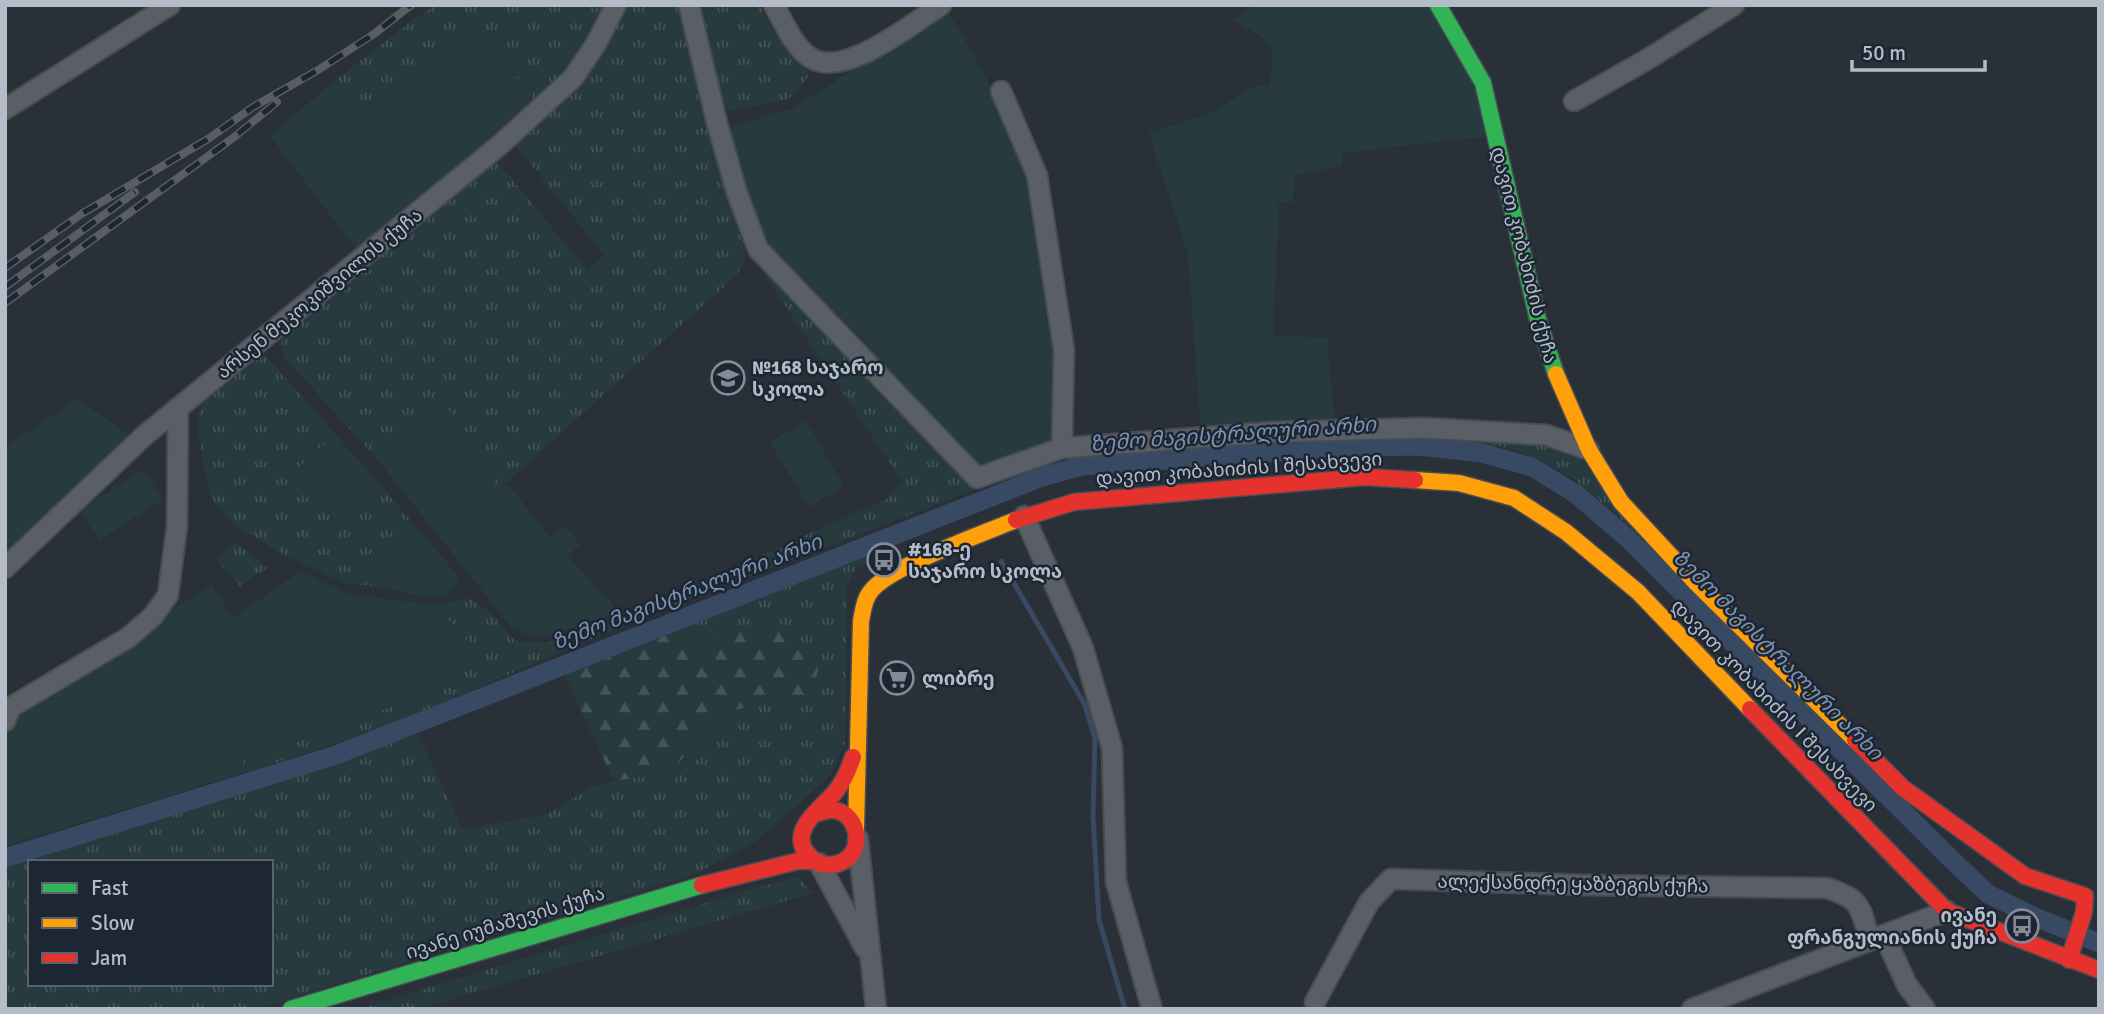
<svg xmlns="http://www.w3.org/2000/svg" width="2104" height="1014" font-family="Signika,'Noto Sans Georgian',sans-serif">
  <defs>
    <pattern id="grass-tufts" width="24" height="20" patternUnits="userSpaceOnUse" patternTransform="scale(1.75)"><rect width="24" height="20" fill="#273a3e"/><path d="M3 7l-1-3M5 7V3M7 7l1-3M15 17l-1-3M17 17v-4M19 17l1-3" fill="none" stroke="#445559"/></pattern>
    <pattern id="forest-firs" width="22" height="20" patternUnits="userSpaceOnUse" patternTransform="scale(1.75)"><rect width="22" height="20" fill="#273a3e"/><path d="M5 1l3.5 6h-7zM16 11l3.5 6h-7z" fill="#445559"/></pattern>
  </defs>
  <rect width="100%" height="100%" fill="#2a3038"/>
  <g fill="url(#grass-tufts)" fill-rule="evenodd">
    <path d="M436 5H605L585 50 568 71 534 102 477 22 356 113 334 81 413 20Z"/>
    <path d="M622 5H679L700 105 746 255 738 274 499 489 446 406 379 461 285 358 281 345 283 335 494 158 587 270 604 255 513 142 585 80 605 53Z"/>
    <path d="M696 5H759C774 31 786 55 810 73L801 87 788 99 731 111 718 104Z"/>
    <path d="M762 271 934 442 982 487 637 620 378 730 247 772 242 761 401 703 472 646 435 605 469 598 492 614 515 641C556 647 579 634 618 622L614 615 633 614 890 497 902 481Z"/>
    <path d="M263 353 335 434 293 474 336 523 381 485 415 526 391 544 378 564 382 587 344 583 285 555 236 526 217 506 210 494 198 436V415L204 402Z"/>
    <path d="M1441 435C1468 437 1549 437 1569 450 1594 467 1622 512 1641 537L1570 476 1518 450Z"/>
    <path d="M234 543 240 545 267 568 240 586 216 560Z"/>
    <path d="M870 553 872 561 856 569 847 586 845 743 831 775 756 841 697 873 255 1009H5V865L304 774 418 734 463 830 547 814 592 787 614 781 653 775 680 761 698 740 733 710 753 705 732 631 692 651 685 628ZM30 862H271V984H30Z"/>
    <path d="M798 877 813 893 419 1009H358L738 893Z"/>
  </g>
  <path fill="url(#forest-firs)" d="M685 628 693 651 732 631 782 629 799 643 819 667 811 695 733 710 698 740 680 761 653 775 614 781 564 674Z"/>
  <g fill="#273a3e">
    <path d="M1254 5H1427L1472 82 1489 136 1343 153 1342 165 1294 176 1293 202 1279 203 1273 335 1327 338 1335 424 1201 433 1188 255 1149 133 1208 114 1258 85 1270 87C1274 41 1275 43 1234 21Z"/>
    <path d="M947 9 993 89 1033 199 1058 343 1056 434 1050 446 983 474 760 247 725 136 731 126 792 109Z"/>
    <path d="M477 22 534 102 360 254 270 136 334 81 357 112Z"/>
    <path d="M78 399 135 439 5 563V447Z"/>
    <path d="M446 406 499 489 509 485 550 537 566 526 580 545 567 556 621 613 550 635H528L511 627 379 461Z"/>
    <path d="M806 421 844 486 809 507 770 442Z"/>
    <path d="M335 434 381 485 336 523 292 474Z"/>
    <path d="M144 470 163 500 99 540 80 510Z"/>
    <path d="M415 526 456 573 459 580C445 610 406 592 382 587L378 564 391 544Z"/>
    <path d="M301 571 349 594 435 605 472 646 401 703 242 760 247 772 5 846V732L15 712 135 643 150 632 158 617 212 585 233 618Z"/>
  </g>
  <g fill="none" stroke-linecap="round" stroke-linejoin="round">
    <path stroke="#384963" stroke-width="5" d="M1001 561 1085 705 1095 739 1093 816 1099 920 1125 1009"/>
    <path stroke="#384963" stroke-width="19" d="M5 858 336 755 1042 477 1082 466 1125 463 1348 447 1419 446 1482 453 1532 467 1576 494 1627 538 1950 858 1988 894 2035 917 2099 943"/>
    <defs>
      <g id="street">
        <path d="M689 5 717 123 737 193 758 249 977 478 1062 448 1274 432 1424 428 1547 435 1589 450"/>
        <path d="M774 5C783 21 794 48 811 58 844 79 913 23 941 5"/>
        <path d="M1001 91 1037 175 1064 350 1062 448"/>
        <path d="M1574 101 1648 59 1734 5"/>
        <path d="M5 109 170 5"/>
        <path d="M1024 516 1083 648 1112 748 1116 882 1152 1009"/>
        <path d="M5 568 144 436 501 144 573 78 596 44 616 5"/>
        <path d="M5 721 11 707 129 637 153 616 168 595 177 526 178 408"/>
        <path d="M858 839 876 1009"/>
        <path d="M819 863 865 948"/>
        <path d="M1315 1002 1369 902 1391 879 1585 885 1827 888C1863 900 1859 906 1870 940"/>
        <path d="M1692 1009 1884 935"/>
        <path d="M1925 1009 1907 985 1884 935 1947 911"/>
      </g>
      <g id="fast">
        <path d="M1438 5 1483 83 1538 320 1556 374"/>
        <path d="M291 1009 702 885"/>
      </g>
      <g id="slow">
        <path d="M1556 374 1589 450 1621 502 1696 583 1855 740"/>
        <path d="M1415 480 1459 483 1514 498 1566 532 1638 592 1750 709"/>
        <path d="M856 829 861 621C863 611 864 599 871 591 889 567 984 533 1016 520"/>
      </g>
      <g id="jam">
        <path d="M1016 520 1074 502 1365 477 1415 480"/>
        <path d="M1750 709 1947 911 2099 970"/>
        <path d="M1855 740 1903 788 2025 876 2085 896 2084 912 2069 960"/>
        <path d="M815 814C820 813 826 810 831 810 857 810 866 848 844 861 837 865 826 866 818 863 813 860 810 857 806 852 789 829 823 807 836 791 844 781 849 769 853 757"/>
        <path d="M702 885 798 861H815"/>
      </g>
    </defs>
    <use href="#street" stroke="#484c53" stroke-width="23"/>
    <use href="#fast" stroke="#484c53" stroke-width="19"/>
    <use href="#slow" stroke="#484c53" stroke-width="19"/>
    <use href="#jam" stroke="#484c53" stroke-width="19"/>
    <use href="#street" stroke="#5a5e66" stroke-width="19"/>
    <use href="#fast" stroke="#30b455" stroke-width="16"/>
    <use href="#slow" stroke="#ff9f0a" stroke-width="16"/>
    <use href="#jam" stroke="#e5322d" stroke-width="16"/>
    <defs>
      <g id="rail">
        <path d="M5 268 83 213 208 139 253 107 318 70 374 34 411 5"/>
        <path d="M5 287 135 192"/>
        <path d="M5 303 233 138 277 102"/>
      </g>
    </defs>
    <use href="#rail" stroke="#595d64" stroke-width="8"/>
    <use href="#rail" stroke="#1d2633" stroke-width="5" stroke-dasharray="16" stroke-linecap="butt"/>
  </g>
  <defs>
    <symbol id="school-ring" viewBox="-11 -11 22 22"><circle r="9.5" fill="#1d2633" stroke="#848b96" stroke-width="1.5"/><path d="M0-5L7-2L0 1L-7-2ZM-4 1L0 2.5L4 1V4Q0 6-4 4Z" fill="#848b96"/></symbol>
    <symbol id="bus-ring" viewBox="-11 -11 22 22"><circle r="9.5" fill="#1d2633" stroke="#848b96" stroke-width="1.5"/><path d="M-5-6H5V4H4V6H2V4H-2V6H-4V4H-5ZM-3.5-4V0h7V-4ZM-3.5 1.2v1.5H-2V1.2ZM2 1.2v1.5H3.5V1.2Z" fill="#848b96"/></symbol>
    <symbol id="supermarket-ring" viewBox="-11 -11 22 22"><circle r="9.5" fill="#1d2633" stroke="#848b96" stroke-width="1.5"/><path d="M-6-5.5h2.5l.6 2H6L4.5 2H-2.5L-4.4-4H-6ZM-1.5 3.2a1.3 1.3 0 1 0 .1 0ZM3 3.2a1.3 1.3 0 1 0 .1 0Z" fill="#848b96"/></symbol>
  </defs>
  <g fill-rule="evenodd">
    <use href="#school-ring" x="709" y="359" width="38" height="38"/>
    <use href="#bus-ring" x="865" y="541" width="38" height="38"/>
    <use href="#supermarket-ring" x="878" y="659" width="38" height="38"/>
    <use href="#bus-ring" x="2003" y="907" width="38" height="38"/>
  </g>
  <g text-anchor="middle" stroke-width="5" stroke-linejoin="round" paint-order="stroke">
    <g font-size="19" fill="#b4bcc9" stroke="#1d2633">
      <text transform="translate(1525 255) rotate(76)" y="7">დავით კობახიძის ქუჩა</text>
      <text transform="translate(319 293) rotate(-39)" y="7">არსენ მეკოკიშვილის ქუჩა</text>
      <text transform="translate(1239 468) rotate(-4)" y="7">დავით კობახიძის I შესახვევი</text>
      <text transform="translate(1775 705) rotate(46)" y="7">დავით კობახიძის I შესახვევი</text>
      <text transform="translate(1573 883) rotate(1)" y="7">ალექსანდრე ყაზბეგის ქუჩა</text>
      <text transform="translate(505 922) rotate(-17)" y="7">ივანე იუმაშევის ქუჩა</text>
    </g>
    <g font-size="19" font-weight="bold" fill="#b4bcc9" stroke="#1d2633" text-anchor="start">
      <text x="752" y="374">№168 საჯარო<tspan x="752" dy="22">სკოლა</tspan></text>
      <text x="908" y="556">#168-ე<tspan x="908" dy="22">საჯარო სკოლა</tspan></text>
      <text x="922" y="685">ლიბრე</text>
      <text x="1997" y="922" text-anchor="end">ივანე<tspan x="1997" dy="22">ფრანგულიანის ქუჩა</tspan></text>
    </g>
    <g font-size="21" font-style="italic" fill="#7c92b1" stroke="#1d2633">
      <text transform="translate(1233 434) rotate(-4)" y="7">ზემო მაგისტრალური არხი</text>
      <text transform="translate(687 592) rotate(-21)" y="7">ზემო მაგისტრალური არხი</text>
      <text transform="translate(1778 655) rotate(45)" y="7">ზემო მაგისტრალური არხი</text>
    </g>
  </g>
  <rect width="2104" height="1014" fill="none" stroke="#b4bcc9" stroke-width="14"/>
  <rect x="28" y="860" width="245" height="126" fill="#1d2633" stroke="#59626f" stroke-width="2"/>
  <rect x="42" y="883" width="35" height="10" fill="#30b455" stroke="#59626f" stroke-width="2"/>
  <text x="91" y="895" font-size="21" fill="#b4bcc9">Fast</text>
  <rect x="42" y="918" width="35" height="10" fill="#ff9f0a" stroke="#59626f" stroke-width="2"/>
  <text x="91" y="930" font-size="21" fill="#b4bcc9">Slow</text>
  <rect x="42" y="953" width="35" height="10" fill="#e5322d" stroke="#59626f" stroke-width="2"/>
  <text x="91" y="965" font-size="21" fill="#b4bcc9">Jam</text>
  <path d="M1852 60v10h133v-10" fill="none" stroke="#b4bcc9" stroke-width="3.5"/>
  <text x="1862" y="60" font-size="21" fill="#b4bcc9" stroke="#1d2633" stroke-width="5" paint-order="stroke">50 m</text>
</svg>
